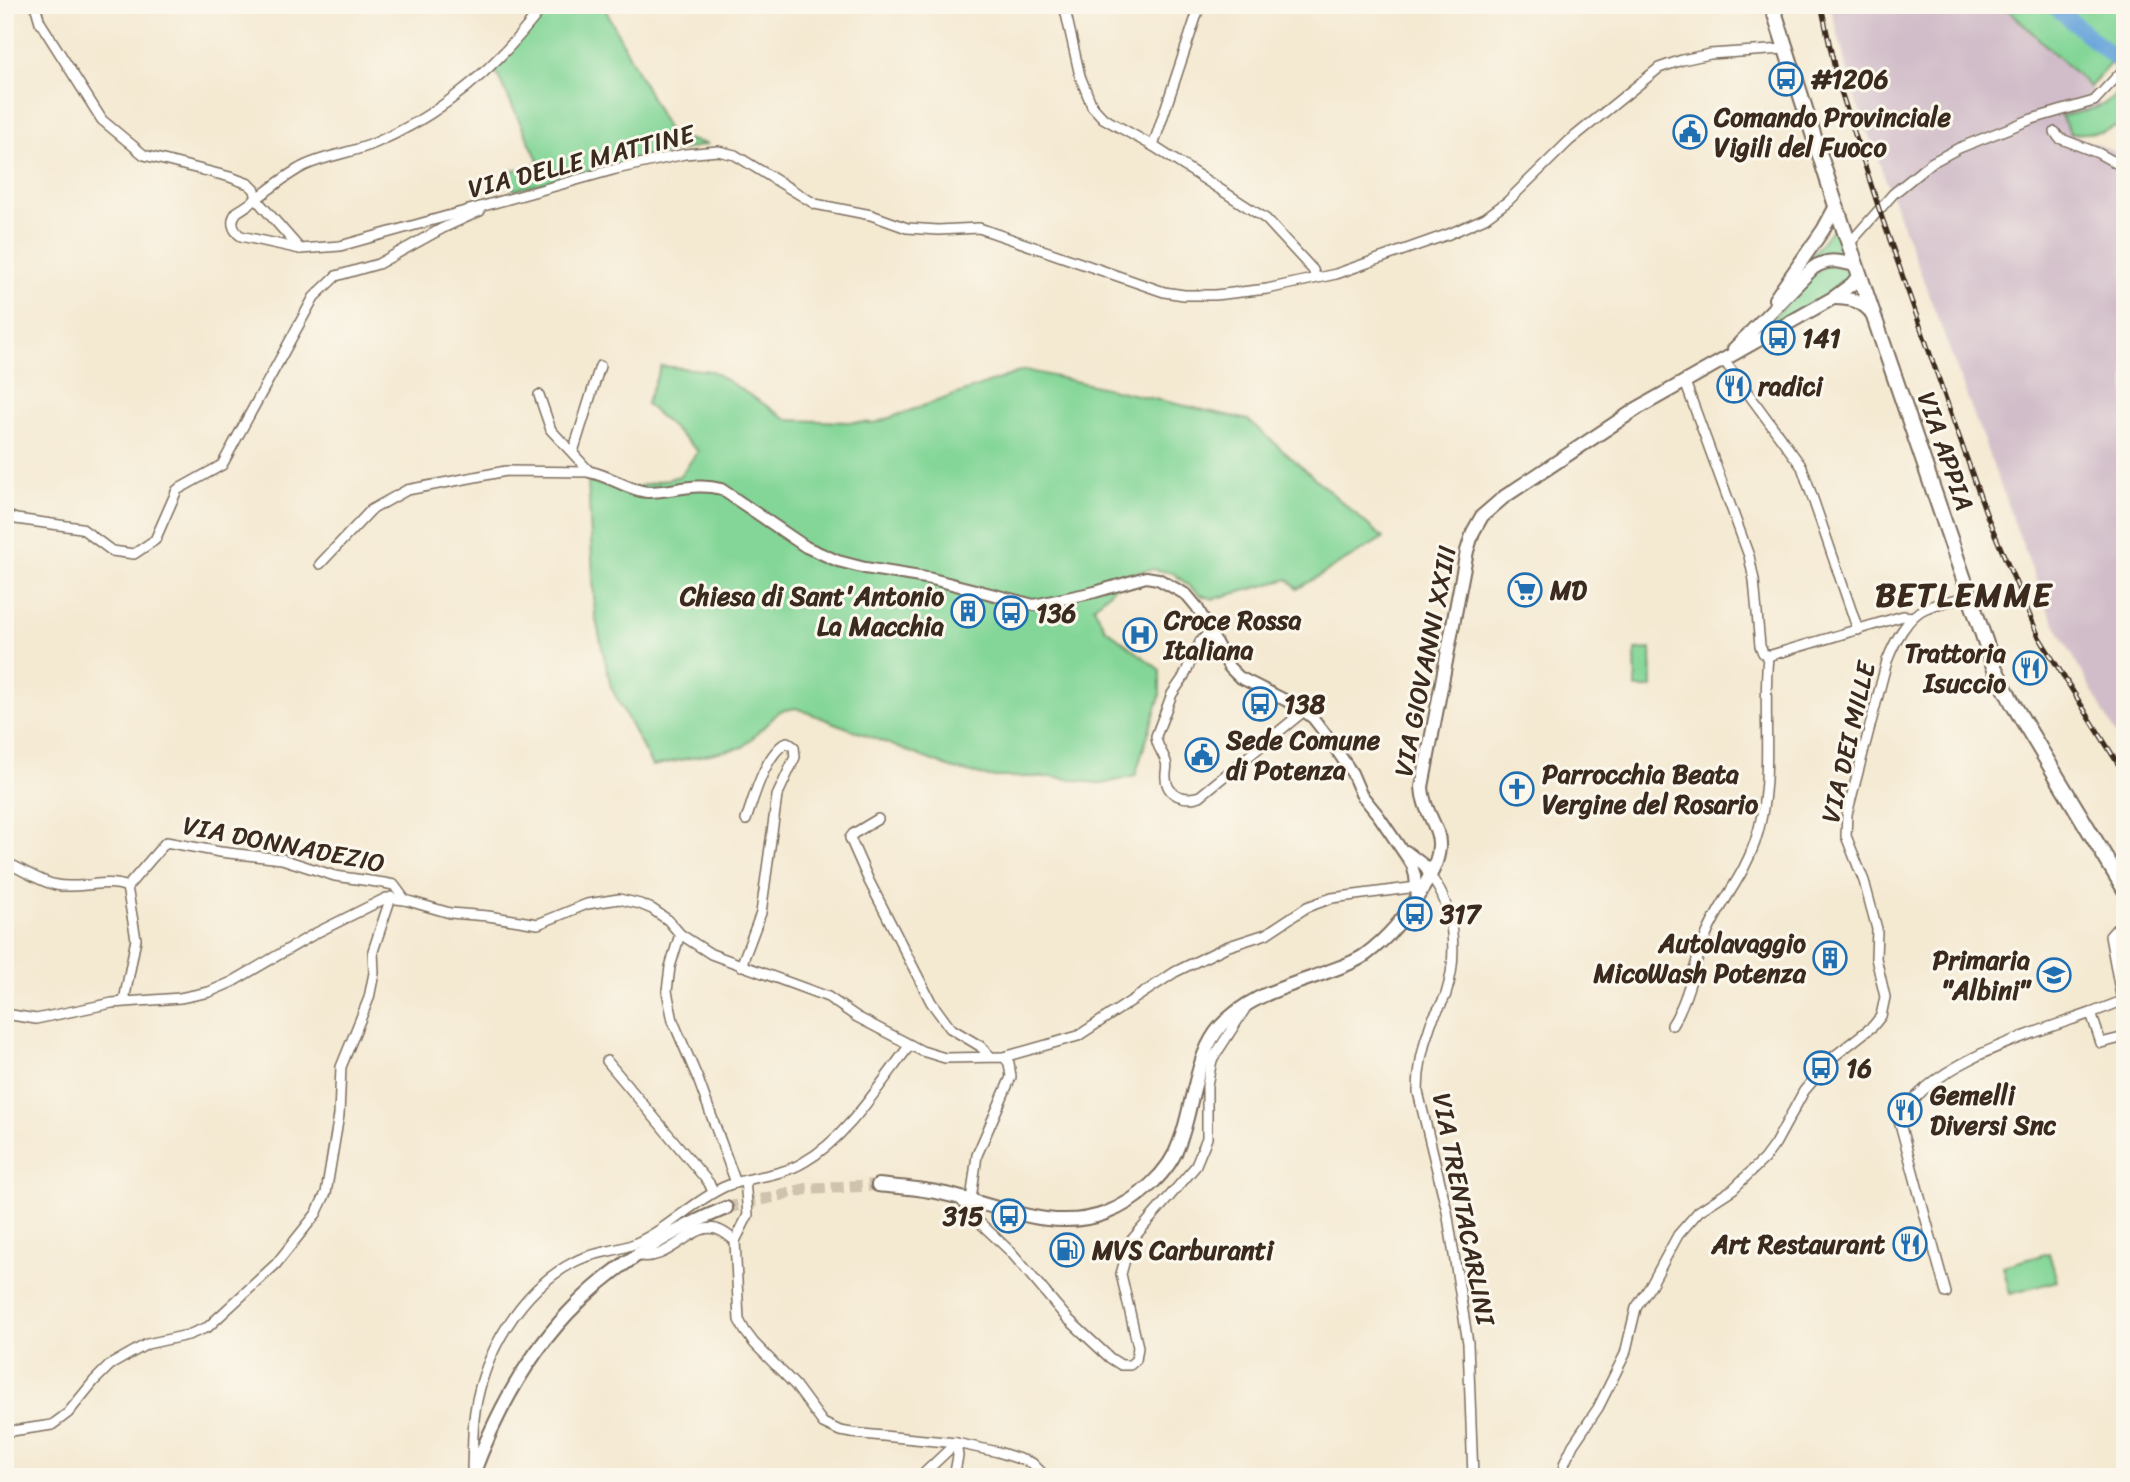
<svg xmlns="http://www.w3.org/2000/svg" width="2130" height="1482" font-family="Sriracha,sans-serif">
  <rect width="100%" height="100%" fill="#fbf7ec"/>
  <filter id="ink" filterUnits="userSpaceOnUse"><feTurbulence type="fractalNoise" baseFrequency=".0143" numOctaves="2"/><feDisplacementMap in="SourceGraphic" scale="14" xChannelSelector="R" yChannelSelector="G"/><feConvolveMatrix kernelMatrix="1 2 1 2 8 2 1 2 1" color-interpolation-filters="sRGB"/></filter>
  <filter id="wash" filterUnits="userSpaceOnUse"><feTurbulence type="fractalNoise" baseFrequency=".00686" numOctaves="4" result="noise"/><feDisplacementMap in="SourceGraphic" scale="28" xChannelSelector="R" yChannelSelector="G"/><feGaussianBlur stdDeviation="1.57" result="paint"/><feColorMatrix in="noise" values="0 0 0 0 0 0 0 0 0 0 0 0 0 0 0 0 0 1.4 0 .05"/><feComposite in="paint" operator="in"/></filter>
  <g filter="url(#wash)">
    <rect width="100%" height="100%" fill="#f4e9d1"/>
    <path fill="#d1bdc9" d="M1830 5H2003L2090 87 2101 107 2061 116 2071 134 2120 154 2125 159V751L2046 607 1856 101Z"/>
    <g fill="#83d697" stroke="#5f805a" stroke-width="2">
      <path d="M548 5H603L671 136 708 144 513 190 509 171 540 164 495 70Z"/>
      <path d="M2003 5H2112L2125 17V46L2090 87Z"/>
      <path d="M2125 86V132L2118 126 2101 132 2071 134 2061 116C2091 110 2104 110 2125 86Z"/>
      <path d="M1833 228 1839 232 1848 257C1815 252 1805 269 1784 290Z"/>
      <path d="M1826 265 1851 270C1847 291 1780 323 1760 335V332L1808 279Z"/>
      <path d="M661 366 712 371 789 420 875 423 1025 370 1248 420 1383 538 1297 589 1288 579 1214 599 1200 595 1173 573 1152 569 1128 574 1094 607 1105 628 1160 670V696L1135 776 1103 784 1055 777H989L951 768 796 708 780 711 743 747 652 766 611 687 595 615 588 482 626 490 680 476 698 451 646 404Z"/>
      <path d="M1651 649 1652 688H1636L1635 650Z"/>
      <path d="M2049 1253 2057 1281 2010 1294 2003 1266Z"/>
    </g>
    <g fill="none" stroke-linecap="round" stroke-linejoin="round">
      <path stroke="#69a5da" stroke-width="16" d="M2053 5 2125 67"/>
    </g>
  </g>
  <g filter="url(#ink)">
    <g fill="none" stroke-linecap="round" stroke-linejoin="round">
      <path stroke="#cfc3ad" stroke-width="12" stroke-dasharray="12 6" stroke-linecap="butt" d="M726 1208 806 1189 878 1185"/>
      <defs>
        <g id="minor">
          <path d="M35 5 40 22 102 120 144 155 230 177 249 184 255 190 257 200 300 249"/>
          <path d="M544 5C500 64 443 114 375 143 352 153 327 155 304 166 280 178 261 198 237 212 230 220 232 230 241 236L300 249 340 246 616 169 685 154 718 151 735 155 815 204 871 215 907 228 938 230 979 228 1164 292 1184 295H1215L1267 289 1336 274 1449 234 1485 218 1508 201 1569 141 1659 68 1682 60 1710 54 1784 49"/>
          <path d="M1064 5 1080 76 1092 106 1103 118 1153 146 1266 219 1313 270 1316 278"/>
          <path d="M2055 132 2059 138 2098 153 2125 168"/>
          <path d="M1153 146 1200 5"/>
          <path d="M1849 244 1893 194 1931 163 1959 148 2032 119 2094 101 2125 68"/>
          <path d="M1723 359 1802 467 1858 630"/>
          <path d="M1685 382 1749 556 1754 580 1760 646 1763 653 1768 656"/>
          <path d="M539 395 551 430 590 472"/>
          <path d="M573 452 600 366"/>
          <path d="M5 515 16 519 81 528 112 551 134 554 155 540 177 490 222 465 314 297 336 276 378 264 443 228 480 211"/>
          <path d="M320 564 371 510 407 490 506 471 590 472"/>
          <path d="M1210 632 1200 642 1183 678 1172 694 1156 736C1156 746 1163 752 1166 762 1168 767 1165 773 1166 778 1167 796 1185 801 1200 796L1304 711"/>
          <path d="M1768 656 1903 616 1913 617"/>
          <path d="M878 819 853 834 850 838 869 881 931 1002 950 1028 980 1046 990 1056"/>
          <path d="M11 865C25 871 41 882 56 885 80 890 105 878 127 887"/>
          <path d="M1430 876C1455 906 1458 957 1446 994 1442 1005 1435 1013 1431 1023 1423 1045 1418 1070 1418 1092L1447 1211 1468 1343 1473 1477"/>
          <path d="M680 934 670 967 667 991 673 1021 698 1079 736 1183"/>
          <path d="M741 966 761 913 777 796 795 757 794 747 787 742C765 754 754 797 746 820"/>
          <path d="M124 1001 136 939 127 887 166 842 220 852 282 859 335 876 384 883 394 885 405 900"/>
          <path d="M2091 1013 2122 1001 2110 936 2118 927 2125 926"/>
          <path d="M5 1014 36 1019 112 1003 180 998 209 992 232 982 316 933 386 898 405 900 450 913 488 916 538 924 587 904 619 899 640 904 652 909 668 920 680 934 711 954 828 997 857 1017 922 1051 945 1058 1004 1057 1009 1063 1011 1077 977 1155 971 1200"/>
          <path d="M1672 1025C1689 998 1693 966 1706 936 1720 902 1743 878 1755 842 1775 783 1762 717 1768 656"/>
          <path d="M1004 1057 1078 1036 1175 972 1226 947 1266 934 1307 907 1332 898 1417 887"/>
          <path d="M607 1061 709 1183 713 1192"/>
          <path d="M960 1199 978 1221 1011 1252 1067 1318 1110 1358 1121 1365H1130L1136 1360 1138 1347 1121 1274 1130 1242 1195 1167 1207 1138V1085L1212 1060 1245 1009"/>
          <path d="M735 1241 748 1215 745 1180"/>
          <path d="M636 1255C669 1266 694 1216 721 1231 726 1233 730 1237 735 1241L739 1320 745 1331 754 1343 795 1385 823 1423 840 1431 852 1433 956 1443 998 1452 1032 1463 1046 1477"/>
          <path d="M1946 1293 1899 1120C1929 1062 2034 1033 2091 1013L2101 1043 2125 1037"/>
          <path d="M5 1432 52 1425 68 1413 94 1381 110 1365 147 1344 188 1335 208 1327 276 1264 316 1214 326 1193 339 1115 341 1067 369 998 374 973 373 951 391 897"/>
          <path d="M472 1469C473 1450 472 1430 475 1411 484 1353 520 1290 574 1262 593 1252 614 1252 634 1244 667 1230 692 1202 724 1187 749 1176 780 1177 804 1162 848 1137 879 1085 910 1045"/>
          <path d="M920 1477 956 1443"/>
          <path d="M954 1477 958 1456 956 1443"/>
          <path d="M1561 1477 1565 1462 1573 1445 1598 1408 1625 1354 1636 1308 1651 1285 1678 1235 1699 1211 1733 1189 1764 1159 1775 1144 1804 1091 1832 1058 1873 1026 1881 1016 1885 997 1876 958 1877 929 1864 881 1846 836 1847 814 1887 661C1894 643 1908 615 1926 608 1940 602 1956 600 1970 596"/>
        </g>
        <g id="tertiary">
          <path d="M590 472C610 476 630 491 648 492 674 492 695 482 721 489L806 547 838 561 865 568 932 579 1034 605 1095 592 1146 577 1158 579 1187 595 1197 607 1229 667 1239 677 1299 707 1313 718 1327 736 1352 773 1361 794 1378 815 1412 865 1415 876 1417 898"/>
          <path d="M1406 851 1424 865 1430 876"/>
        </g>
        <g id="secondary">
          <path d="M1834 298C1850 298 1863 301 1873 315"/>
          <path d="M1775 299 1823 230 1836 206"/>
          <path d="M1734 349 1813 268C1828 258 1841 261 1857 266"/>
          <path d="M878 1185C895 1187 913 1188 930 1191 988 1200 1048 1235 1106 1213 1137 1201 1170 1173 1180 1141 1187 1123 1190 1103 1195 1085 1200 1065 1206 1043 1220 1027 1249 994 1288 987 1327 972 1340 967 1354 963 1365 955 1388 938 1407 915 1421 891 1432 874 1444 852 1437 832 1431 816 1423 805 1422 787L1467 551 1473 532 1482 516 1504 497 1638 408 1833 298 1852 284 1860 274"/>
          <path d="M472 1477C521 1344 594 1263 726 1208"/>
        </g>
        <path id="primary" d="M1772 5 1836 206 1994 667 2013 704 2125 890"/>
      </defs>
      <use href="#minor" stroke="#7c6d5d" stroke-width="12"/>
      <use href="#tertiary" stroke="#7c6d5d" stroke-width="14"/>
      <use href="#secondary" stroke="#7c6d5d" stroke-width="16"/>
      <use href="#primary" stroke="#7c6d5d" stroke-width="18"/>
      <use href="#minor" stroke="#fff" stroke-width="9"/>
      <use href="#tertiary" stroke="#fff" stroke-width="10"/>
      <use href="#secondary" stroke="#fff" stroke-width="12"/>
      <use href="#primary" stroke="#fff" stroke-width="14"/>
      <defs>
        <path id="rail" d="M1821 5 1837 79 1879 209 1987 516 2039 637 2125 775"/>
      </defs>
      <use href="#rail" stroke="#3b2a1e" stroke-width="5"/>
      <use href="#rail" stroke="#fbf7ec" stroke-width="2.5" stroke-dasharray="8" stroke-linecap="butt"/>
    </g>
  </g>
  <defs>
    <symbol id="bus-ring" viewBox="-11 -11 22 22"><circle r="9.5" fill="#fbf7ec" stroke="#1f6fb2" stroke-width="1.5"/><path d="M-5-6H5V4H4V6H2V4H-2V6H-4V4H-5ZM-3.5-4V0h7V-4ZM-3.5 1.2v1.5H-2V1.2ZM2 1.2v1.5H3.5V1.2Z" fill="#1f6fb2"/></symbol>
    <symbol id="civic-ring" viewBox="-11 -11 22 22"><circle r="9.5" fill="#fbf7ec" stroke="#1f6fb2" stroke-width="1.5"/><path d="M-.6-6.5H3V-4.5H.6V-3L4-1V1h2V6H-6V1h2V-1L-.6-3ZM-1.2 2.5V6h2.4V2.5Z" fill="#1f6fb2"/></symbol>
    <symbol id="restaurant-ring" viewBox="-11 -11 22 22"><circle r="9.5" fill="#fbf7ec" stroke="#1f6fb2" stroke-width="1.5"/><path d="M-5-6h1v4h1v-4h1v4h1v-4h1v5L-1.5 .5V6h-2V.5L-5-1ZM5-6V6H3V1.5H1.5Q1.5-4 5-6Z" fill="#1f6fb2"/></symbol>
    <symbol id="supermarket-ring" viewBox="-11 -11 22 22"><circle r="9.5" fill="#fbf7ec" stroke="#1f6fb2" stroke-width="1.5"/><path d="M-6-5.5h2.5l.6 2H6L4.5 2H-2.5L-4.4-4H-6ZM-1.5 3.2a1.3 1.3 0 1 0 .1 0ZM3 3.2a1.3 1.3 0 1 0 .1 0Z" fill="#1f6fb2"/></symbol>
    <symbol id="building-ring" viewBox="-11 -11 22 22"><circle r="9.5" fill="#fbf7ec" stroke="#1f6fb2" stroke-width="1.5"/><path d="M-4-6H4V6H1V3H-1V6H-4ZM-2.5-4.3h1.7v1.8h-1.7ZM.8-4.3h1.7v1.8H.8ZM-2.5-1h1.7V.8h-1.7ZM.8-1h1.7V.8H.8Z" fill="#1f6fb2"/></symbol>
    <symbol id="hospital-ring" viewBox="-11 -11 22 22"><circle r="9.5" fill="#fbf7ec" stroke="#1f6fb2" stroke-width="1.5"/><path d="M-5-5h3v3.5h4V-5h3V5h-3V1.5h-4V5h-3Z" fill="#1f6fb2"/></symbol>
    <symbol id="church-ring" viewBox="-11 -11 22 22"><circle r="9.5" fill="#fbf7ec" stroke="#1f6fb2" stroke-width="1.5"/><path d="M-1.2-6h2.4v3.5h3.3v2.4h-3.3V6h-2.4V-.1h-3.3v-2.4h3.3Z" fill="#1f6fb2"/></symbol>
    <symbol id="school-ring" viewBox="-11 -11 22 22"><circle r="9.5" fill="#fbf7ec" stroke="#1f6fb2" stroke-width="1.5"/><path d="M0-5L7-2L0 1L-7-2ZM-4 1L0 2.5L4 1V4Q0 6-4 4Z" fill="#1f6fb2"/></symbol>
    <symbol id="fuel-ring" viewBox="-11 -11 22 22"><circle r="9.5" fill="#fbf7ec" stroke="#1f6fb2" stroke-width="1.5"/><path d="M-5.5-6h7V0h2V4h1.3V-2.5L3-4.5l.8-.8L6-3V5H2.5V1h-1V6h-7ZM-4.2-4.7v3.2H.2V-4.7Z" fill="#1f6fb2"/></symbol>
  </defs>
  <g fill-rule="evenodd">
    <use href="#bus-ring" x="1767" y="60" width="38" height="38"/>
    <use href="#civic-ring" x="1671" y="113" width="38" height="38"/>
    <use href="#bus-ring" x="1759" y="319" width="38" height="38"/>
    <use href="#restaurant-ring" x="1715" y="367" width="38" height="38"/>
    <use href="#supermarket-ring" x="1506" y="571" width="38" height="38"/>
    <use href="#building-ring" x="949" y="592" width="38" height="38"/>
    <use href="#bus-ring" x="992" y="594" width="38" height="38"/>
    <use href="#hospital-ring" x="1121" y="616" width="38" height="38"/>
    <use href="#restaurant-ring" x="2011" y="649" width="38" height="38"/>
    <use href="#bus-ring" x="1241" y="685" width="38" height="38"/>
    <use href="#civic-ring" x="1183" y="736" width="38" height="38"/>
    <use href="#church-ring" x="1498" y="770" width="38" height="38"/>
    <use href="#bus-ring" x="1396" y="895" width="38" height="38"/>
    <use href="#building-ring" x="1811" y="939" width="38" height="38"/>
    <use href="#school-ring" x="2035" y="956" width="38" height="38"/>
    <use href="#bus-ring" x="1802" y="1049" width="38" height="38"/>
    <use href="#restaurant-ring" x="1886" y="1091" width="38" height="38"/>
    <use href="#bus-ring" x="990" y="1197" width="38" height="38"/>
    <use href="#restaurant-ring" x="1891" y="1225" width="38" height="38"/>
    <use href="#fuel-ring" x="1048" y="1231" width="38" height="38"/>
  </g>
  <g text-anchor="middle" stroke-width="6" stroke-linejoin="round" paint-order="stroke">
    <g font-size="26" font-weight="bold" fill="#3b2a1e" stroke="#fbf7ec" text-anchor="start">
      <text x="1810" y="88">#1206</text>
      <text x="1714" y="126">Comando Provinciale<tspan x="1714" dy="30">Vigili del Fuoco</tspan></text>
      <text x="1802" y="347">141</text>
      <text x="1758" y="395">radici</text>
      <text x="1550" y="599">MD</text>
      <text x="944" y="605" text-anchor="end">Chiesa di Sant'Antonio<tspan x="944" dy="30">La Macchia</tspan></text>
      <text x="1036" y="622">136</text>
      <text x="1164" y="629">Croce Rossa<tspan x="1164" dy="30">Italiana</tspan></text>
      <text x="2006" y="662" text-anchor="end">Trattoria<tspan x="2006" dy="30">Isuccio</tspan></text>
      <text x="1284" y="713">138</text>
      <text x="1226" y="749">Sede Comune<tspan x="1226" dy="30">di Potenza</tspan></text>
      <text x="1542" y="783">Parrocchia Beata<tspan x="1542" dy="30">Vergine del Rosario</tspan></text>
      <text x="1440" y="923">317</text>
      <text x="1806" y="952" text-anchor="end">Autolavaggio<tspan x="1806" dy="30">MicoWash Potenza</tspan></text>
      <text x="2030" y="969" text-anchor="end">Primaria<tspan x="2030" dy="30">"Albini"</tspan></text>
      <text x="1846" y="1077">16</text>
      <text x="1930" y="1104">Gemelli<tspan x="1930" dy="30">Diversi Snc</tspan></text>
      <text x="984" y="1225" text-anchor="end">315</text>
      <text x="1885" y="1253" text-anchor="end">Art Restaurant</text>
      <text x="1092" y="1259">MVS Carburanti</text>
    </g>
    <g font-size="26" fill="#3b2a1e" stroke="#fbf7ec">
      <text transform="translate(581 161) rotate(-14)" y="9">VIA DELLE MATTINE</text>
      <text transform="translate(1946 451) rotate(71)" y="9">VIA APPIA</text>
      <text transform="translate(1425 661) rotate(-79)" y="9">VIA GIOVANNI XXIII</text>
      <text transform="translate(1848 742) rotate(-77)" y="9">VIA DEI MILLE</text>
      <text transform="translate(284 844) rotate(11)" y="9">VIA DONNADEZIO</text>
      <text transform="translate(1464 1209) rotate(79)" y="9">VIA TRENTACARLINI</text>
    </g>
    <g font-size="33" font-weight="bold" letter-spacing="2" fill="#3b2a1e" stroke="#fbf7ec">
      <text x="1964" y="606">BETLEMME</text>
    </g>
  </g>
  <rect width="2130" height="1482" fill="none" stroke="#fbf7ec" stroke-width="28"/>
</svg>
